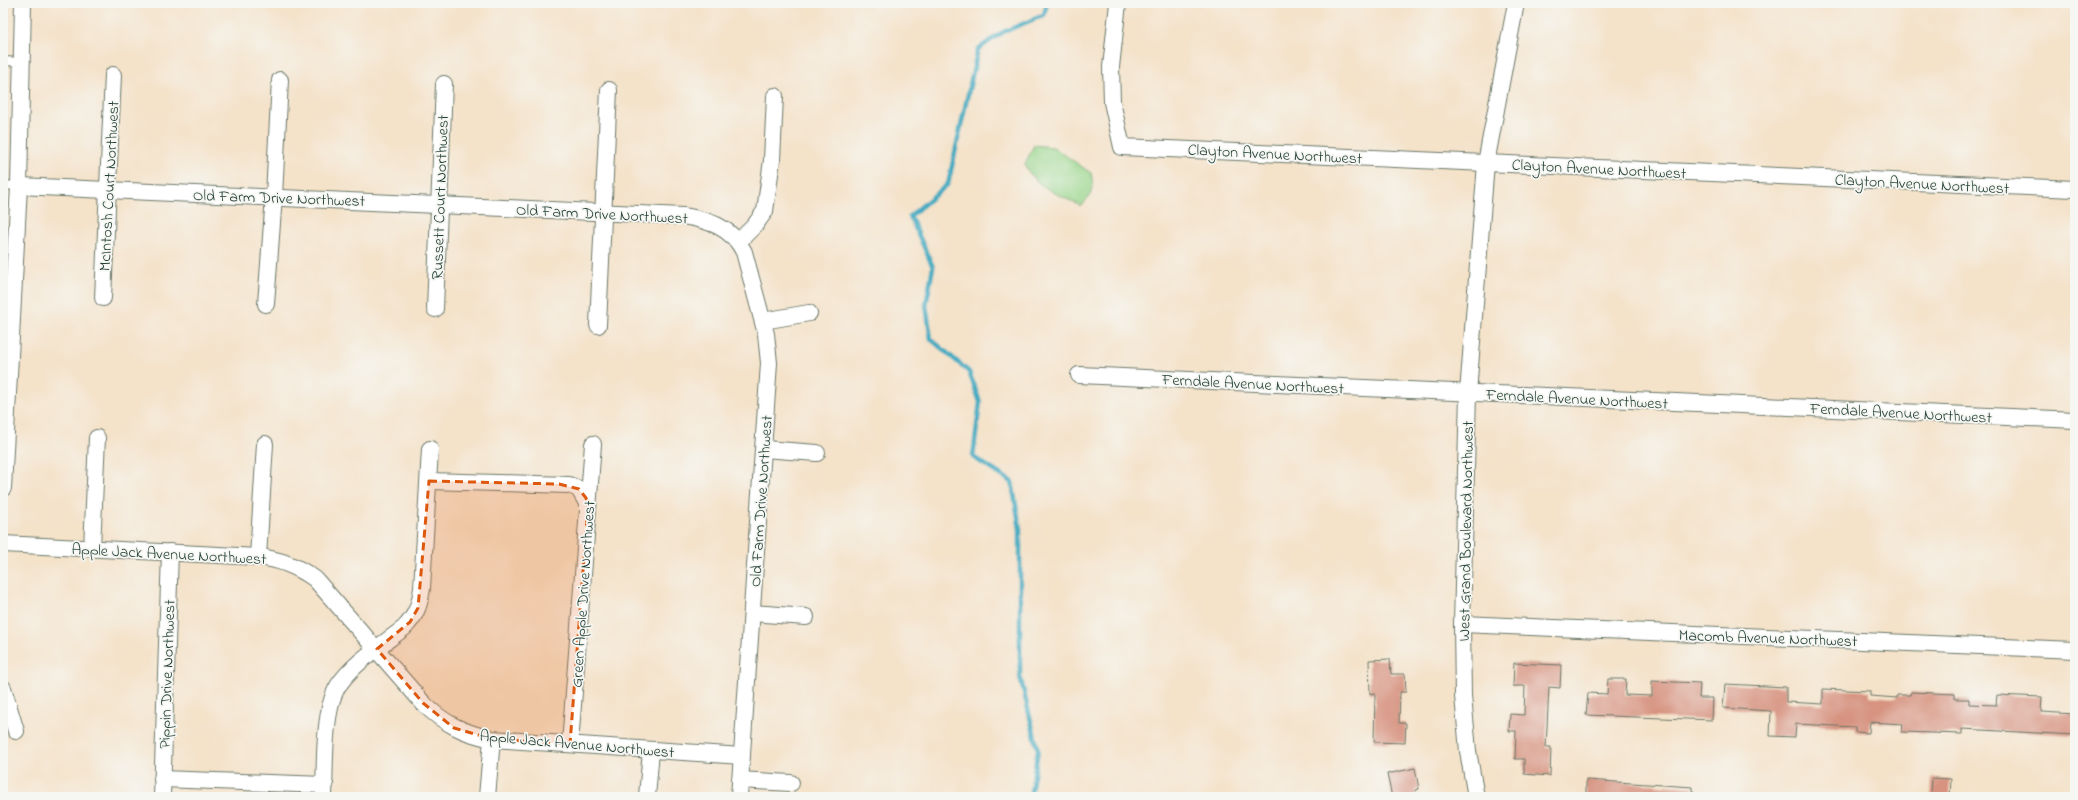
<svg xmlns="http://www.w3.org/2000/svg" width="2078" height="800" font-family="'Indie Flower',sans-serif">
  <rect width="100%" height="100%" fill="#f6f6f2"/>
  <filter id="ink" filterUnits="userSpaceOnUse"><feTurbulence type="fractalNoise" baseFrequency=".025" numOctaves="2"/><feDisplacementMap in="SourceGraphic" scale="8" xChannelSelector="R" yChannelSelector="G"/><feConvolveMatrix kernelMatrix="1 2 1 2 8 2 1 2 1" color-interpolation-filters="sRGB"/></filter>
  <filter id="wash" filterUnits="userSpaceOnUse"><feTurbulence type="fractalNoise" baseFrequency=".012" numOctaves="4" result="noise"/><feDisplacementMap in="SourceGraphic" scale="16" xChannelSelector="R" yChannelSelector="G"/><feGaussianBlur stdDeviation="0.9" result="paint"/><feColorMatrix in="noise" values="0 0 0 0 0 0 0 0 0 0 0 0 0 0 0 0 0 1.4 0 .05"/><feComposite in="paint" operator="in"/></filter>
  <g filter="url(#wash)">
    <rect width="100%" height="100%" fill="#f4e2c9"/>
    <path fill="#98d58a" stroke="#5c895f" d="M1034 145 1053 147 1091 173C1095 190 1092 194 1081 206 1062 196 1032 186 1025 164Z"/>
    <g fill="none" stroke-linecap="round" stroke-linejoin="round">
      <path stroke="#42aac1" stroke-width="4.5" d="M1030 797 1038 750 1020 676V529L1012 482 973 457 980 402 969 372 931 339 926 305 933 267 910 216 948 184 978 49 1003 32 1044 15 1047 3"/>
    </g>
    <g id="blocks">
      <g fill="#d79380">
        <path d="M1390 659 1391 674H1405L1406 692H1400L1399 723H1406L1405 743 1374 742 1375 693 1370 694 1369 660Z"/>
        <path d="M1514 663 1561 665 1560 688 1549 687 1546 747H1551L1550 776 1524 774V759H1515L1516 731H1509L1510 714 1524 715 1525 686H1513Z"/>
        <path d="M1608 679H1626L1625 695 1652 696V681L1700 683 1699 698H1713L1712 720 1586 715 1588 693 1607 694Z"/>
        <path d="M1725 684 1786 687V702L1823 704V689L1870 691V696L1897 698V695H1910L1911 692 1955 694V699H1969V704L1996 705 1997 695 2042 697 2041 712 2075 714V735L1962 729V734L1902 732 1903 724 1870 722 1869 733 1855 732V727L1796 724 1795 737 1770 736 1771 711 1723 708Z"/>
        <path d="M1415 768 1419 789 1415 790 1417 797H1392L1387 774Z"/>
        <path d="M1932 778 1951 779 1950 797H1931Z"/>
        <path d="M1586 780 1693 787V797H1586Z"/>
      </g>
    </g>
  </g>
  <g filter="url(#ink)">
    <use href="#blocks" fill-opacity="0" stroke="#6a7768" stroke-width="1"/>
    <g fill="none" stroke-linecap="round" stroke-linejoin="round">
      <defs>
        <g id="service">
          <path d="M3 61 22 62"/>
          <path d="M3 185 19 186"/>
        </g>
        <g id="minor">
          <path d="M1118 3 1111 67 1112 102 1122 147 2075 189"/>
          <path d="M19 186 683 216C708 220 732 227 744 252L766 334 769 363 739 797"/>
          <path d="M739 241 755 225 765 211 772 160 775 96"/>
          <path d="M103 298 113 75"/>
          <path d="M266 304 274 196 280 80"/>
          <path d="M435 309 444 84"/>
          <path d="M763 321 809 313"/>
          <path d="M598 325 609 90"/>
          <path d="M1079 375 2075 420"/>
          <path d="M764 449 817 453"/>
          <path d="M429 481 569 485 579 489 588 505"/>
          <path d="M3 488 19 186 23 3"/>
          <path d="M3 544 258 557C279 559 297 566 315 579L423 703C444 724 464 733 492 739L742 756"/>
          <path d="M92 548 97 438"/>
          <path d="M258 557 265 444"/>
          <path d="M752 613 806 617"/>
          <path d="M1462 624 2075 650"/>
          <path d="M3 688 16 731"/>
          <path d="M570 744 593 444"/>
          <path d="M162 779 325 785"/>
          <path d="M740 780 791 783"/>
          <path d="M162 797 170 552"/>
          <path d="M324 797C325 768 323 710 338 686 354 662 382 645 404 628 416 616 420 604 422 588L430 449"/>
          <path d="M487 797 492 739"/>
          <path d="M647 797 651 750"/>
          <path d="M1476 797 1468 751 1463 696 1462 624 1468 393 1486 163 1516 3"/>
        </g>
      </defs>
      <use href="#service" stroke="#6a7768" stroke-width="10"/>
      <use href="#minor" stroke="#6a7768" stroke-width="18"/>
      <use href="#service" stroke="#fff" stroke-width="8"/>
      <use href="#minor" stroke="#fff" stroke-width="16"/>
    </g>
  </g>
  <path fill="#de580e" fill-opacity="0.2" stroke="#de580e" stroke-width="3" stroke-dasharray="8 5" stroke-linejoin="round" d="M429 481 559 484 579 489 586 498 588 505 570 744 492 739 454 728 423 703 377 649 410 622 418 608Z"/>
  <g text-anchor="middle" stroke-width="3.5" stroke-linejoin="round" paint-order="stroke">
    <g font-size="16" fill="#1f3d34" stroke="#f6f6f2">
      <text transform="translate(1275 153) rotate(3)" y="6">Clayton Avenue Northwest</text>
      <text transform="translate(1599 168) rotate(3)" y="6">Clayton Avenue Northwest</text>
      <text transform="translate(1922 183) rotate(3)" y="6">Clayton Avenue Northwest</text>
      <text transform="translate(108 186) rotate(-87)" y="6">McIntosh Court Northwest</text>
      <text transform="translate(279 197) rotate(2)" y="6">Old Farm Drive Northwest</text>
      <text transform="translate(439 197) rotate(-88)" y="6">Russett Court Northwest</text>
      <text transform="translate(602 213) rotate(3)" y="6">Old Farm Drive Northwest</text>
      <text transform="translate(1253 383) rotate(3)" y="6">Ferndale Avenue Northwest</text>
      <text transform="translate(1577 398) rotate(3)" y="6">Ferndale Avenue Northwest</text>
      <text transform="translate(1901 412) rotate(3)" y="6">Ferndale Avenue Northwest</text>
      <text transform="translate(760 501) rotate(-86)" y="6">Old Farm Drive Northwest</text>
      <text transform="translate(1465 531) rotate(-89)" y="6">West Grand Boulevard Northwest</text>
      <text transform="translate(169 553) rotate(3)" y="6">Apple Jack Avenue Northwest</text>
      <text transform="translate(582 594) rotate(-86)" y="6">Green Apple Drive Northwest</text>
      <text transform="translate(1768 637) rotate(2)" y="6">Macomb Avenue Northwest</text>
      <text transform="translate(166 674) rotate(-88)" y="6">Pippin Drive Northwest</text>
      <text transform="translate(577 743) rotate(5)" y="6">Apple Jack Avenue Northwest</text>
    </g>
  </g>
  <rect width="2078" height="800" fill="none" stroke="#f6f6f2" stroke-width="16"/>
</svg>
